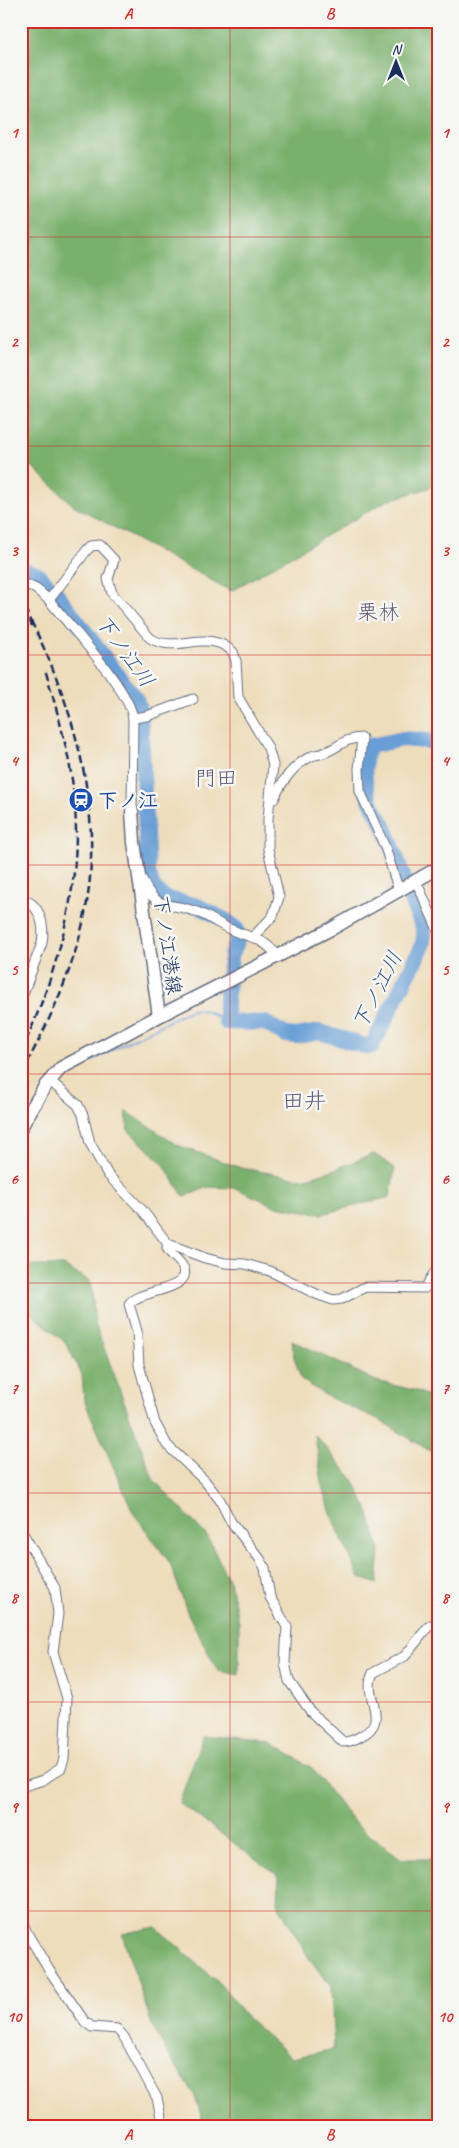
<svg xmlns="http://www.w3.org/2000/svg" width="459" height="2148" font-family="Caveat,'Klee One',sans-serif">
  <rect width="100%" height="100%" fill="#f6f6f2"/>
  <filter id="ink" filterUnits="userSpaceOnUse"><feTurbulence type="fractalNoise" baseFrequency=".02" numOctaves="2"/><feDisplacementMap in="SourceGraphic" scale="10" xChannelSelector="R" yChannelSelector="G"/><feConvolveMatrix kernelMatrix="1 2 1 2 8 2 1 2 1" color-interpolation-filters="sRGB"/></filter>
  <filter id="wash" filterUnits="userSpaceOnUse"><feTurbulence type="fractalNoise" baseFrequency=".0096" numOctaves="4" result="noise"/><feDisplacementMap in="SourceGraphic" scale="20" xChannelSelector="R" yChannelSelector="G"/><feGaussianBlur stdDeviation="1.12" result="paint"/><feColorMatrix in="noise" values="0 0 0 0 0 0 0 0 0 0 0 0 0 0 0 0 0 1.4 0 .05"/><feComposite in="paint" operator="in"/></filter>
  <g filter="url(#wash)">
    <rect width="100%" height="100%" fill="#edb"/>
    <g fill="#79b06c" stroke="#4a7065">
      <path d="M21 21H438V485L386 501 231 591 73 505 21 456Z"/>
      <path d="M126 1111 177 1145 241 1168 303 1179 330 1171 374 1154 395 1168 390 1197 322 1214 275 1206 235 1188 208 1187 184 1197 164 1165 128 1130Z"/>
      <path d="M21 1266H64L91 1282 95 1324 153 1479 207 1536 230 1583 239 1623V1675L218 1671 188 1614 170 1563 134 1514 84 1400 82 1375 66 1343 21 1305Z"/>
      <path d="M292 1340 376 1381 417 1391 438 1401V1456L378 1419 328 1397 301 1379 294 1357Z"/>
      <path d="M315 1435 353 1479 367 1508 380 1550 377 1584 359 1577 332 1517 322 1483Z"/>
      <path d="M203 1736 271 1743 312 1768 357 1826 402 1859H429L438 1857V2127H205L194 2094 166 2051 152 2025 122 1934 156 1927 221 1985 247 2018 292 2058 334 2049 331 1987 309 1958 278 1904 279 1876 179 1803Z"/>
    </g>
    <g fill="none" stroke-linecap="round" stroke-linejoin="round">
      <g stroke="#679ed5" stroke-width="2.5">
        <path d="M58 1080 117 1047 191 1010C205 1007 214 1016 226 1022"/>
        <path d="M21 1138 25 1131"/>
      </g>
      <path stroke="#679ed5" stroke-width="16" d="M21 569 37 574 54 590 137 701 140 712 148 872 153 888 164 898 198 906 227 921 236 928 238 936 231 956 226 1002V1022L265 1023 286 1035 296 1036 320 1032 368 1047 372 1046 421 949C429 927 419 922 412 902 403 877 395 851 384 826 379 815 370 804 367 791 364 780 362 756 370 746L403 739 438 742"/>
    </g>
  </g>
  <g filter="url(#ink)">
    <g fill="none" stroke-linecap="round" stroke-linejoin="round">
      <defs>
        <g id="street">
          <path d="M21 582 36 589 49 600C70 627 128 687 133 718L132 811"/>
          <path d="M49 600 87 550 91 546 100 545 114 560 108 579 112 593 150 638C176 655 207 627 233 652L236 661 238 697 268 748 273 765 268 819V849L279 897 273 916 254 936"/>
          <path d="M133 718 147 716 193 699"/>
          <path d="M274 799C281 782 294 764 312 756 315 754 320 755 323 753 339 748 343 738 362 738L359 769 360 791 385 847 399 891"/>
          <path d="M142 879C155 911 169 902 194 911 208 915 219 925 232 930 255 940 259 935 278 956"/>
          <path d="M416 881 438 930"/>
          <path d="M21 899C40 903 45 925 42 943L21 999"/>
          <path d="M49 1080 78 1105 83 1115 90 1143 108 1175 143 1211 168 1244 205 1258 225 1263 245 1264 270 1271 316 1294 333 1300 342 1299 365 1287 425 1288C430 1282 431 1274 438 1270"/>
          <path d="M168 1244 167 1248C171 1256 181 1261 184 1269 191 1291 137 1290 129 1304L137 1331 139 1365 155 1423 167 1445 205 1481 220 1500 231 1522 260 1559 265 1568 270 1597 287 1627 285 1663 289 1681 311 1712 343 1742C350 1742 356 1739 361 1736 392 1720 361 1696 373 1673L405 1656 428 1627 438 1622"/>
          <path d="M21 1530 55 1588 58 1614 53 1652 67 1698 64 1759 61 1768 43 1780 21 1787"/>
          <path d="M21 1918 27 1933 49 1970 85 2022 92 2027 117 2029 124 2037 157 2098 163 2127"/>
        </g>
        <g id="secondary">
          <path d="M132 811 134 842 159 1016 333 928 438 868"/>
          <path d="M21 1127 45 1086 61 1068 159 1016"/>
        </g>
      </defs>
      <use href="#street" stroke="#656c7f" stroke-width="11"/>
      <use href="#secondary" stroke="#656c7f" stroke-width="15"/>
      <use href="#street" stroke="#fff" stroke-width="9"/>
      <use href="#secondary" stroke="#fff" stroke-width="12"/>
      <g stroke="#1b2f5e" stroke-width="2.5" stroke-dasharray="8 4" stroke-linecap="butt">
        <path d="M21 596 32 626"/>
        <path d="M21 1052C59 968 85 880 73 787 68 747 56 708 45 669"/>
        <path d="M21 1074C46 1028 68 982 81 931 108 826 78 714 30 619"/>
      </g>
    </g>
  </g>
  <path fill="none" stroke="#d62828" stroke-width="1" stroke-opacity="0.55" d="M230 21V2127M21 237H438M21 446H438M21 655H438M21 865H438M21 1074H438M21 1283H438M21 1493H438M21 1702H438M21 1911H438"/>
  <defs>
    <symbol id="station-disc" viewBox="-11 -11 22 22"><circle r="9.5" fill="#1a4fb4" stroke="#f6f6f2"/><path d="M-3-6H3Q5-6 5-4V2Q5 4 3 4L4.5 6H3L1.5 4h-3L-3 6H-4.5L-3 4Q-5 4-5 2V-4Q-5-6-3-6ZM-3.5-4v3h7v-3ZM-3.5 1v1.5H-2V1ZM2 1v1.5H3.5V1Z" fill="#fff"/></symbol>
  </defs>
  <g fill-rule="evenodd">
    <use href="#station-disc" x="67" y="786" width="28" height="28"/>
  </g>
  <g text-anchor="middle" stroke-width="5" stroke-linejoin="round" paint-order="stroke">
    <g font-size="20" font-weight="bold" fill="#164399" stroke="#f6f6f2" text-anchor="start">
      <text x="98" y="807">下ノ江</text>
    </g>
    <g font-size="20" fill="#1b2f5e" stroke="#f6f6f2">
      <text transform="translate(168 945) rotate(82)" y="7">下ノ江港線</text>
    </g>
    <g font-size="21" fill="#615a76" stroke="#f6f6f2">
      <text x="378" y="619">栗林</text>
      <text x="216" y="785">門田</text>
    </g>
    <g font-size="21" font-style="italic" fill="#365688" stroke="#f6f6f2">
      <text transform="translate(125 651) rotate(54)" y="7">下ノ江川</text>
      <text transform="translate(377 990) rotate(-63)" y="7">下ノ江川</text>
    </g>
    <g font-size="22" fill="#615a76" stroke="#f6f6f2">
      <text x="304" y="1108">田井</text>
    </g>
  </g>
  <rect width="459" height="2148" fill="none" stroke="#f6f6f2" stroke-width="55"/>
  <g transform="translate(396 62)" stroke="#f6f6f2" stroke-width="4" paint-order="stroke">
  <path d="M0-4L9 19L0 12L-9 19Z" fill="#1b2f5e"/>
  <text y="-8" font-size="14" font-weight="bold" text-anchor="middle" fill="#1b2f5e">N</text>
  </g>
  <rect x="28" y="28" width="404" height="2092" fill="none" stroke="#d62828" stroke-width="2"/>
  <g font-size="16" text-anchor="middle" font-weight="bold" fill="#d62828">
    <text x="128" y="19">A</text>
    <text x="330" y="19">B</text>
    <text x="14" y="138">1</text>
    <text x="445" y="138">1</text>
    <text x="14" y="347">2</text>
    <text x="445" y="347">2</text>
    <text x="14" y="556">3</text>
    <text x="445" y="556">3</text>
    <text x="14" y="766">4</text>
    <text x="445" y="766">4</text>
    <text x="14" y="975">5</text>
    <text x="445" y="975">5</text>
    <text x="14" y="1184">6</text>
    <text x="445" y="1184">6</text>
    <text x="14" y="1394">7</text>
    <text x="445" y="1394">7</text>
    <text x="14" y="1603">8</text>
    <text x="445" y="1603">8</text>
    <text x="14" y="1812">9</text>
    <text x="445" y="1812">9</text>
    <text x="14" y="2022">10</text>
    <text x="445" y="2022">10</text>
    <text x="128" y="2140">A</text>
    <text x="330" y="2140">B</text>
  </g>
</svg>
